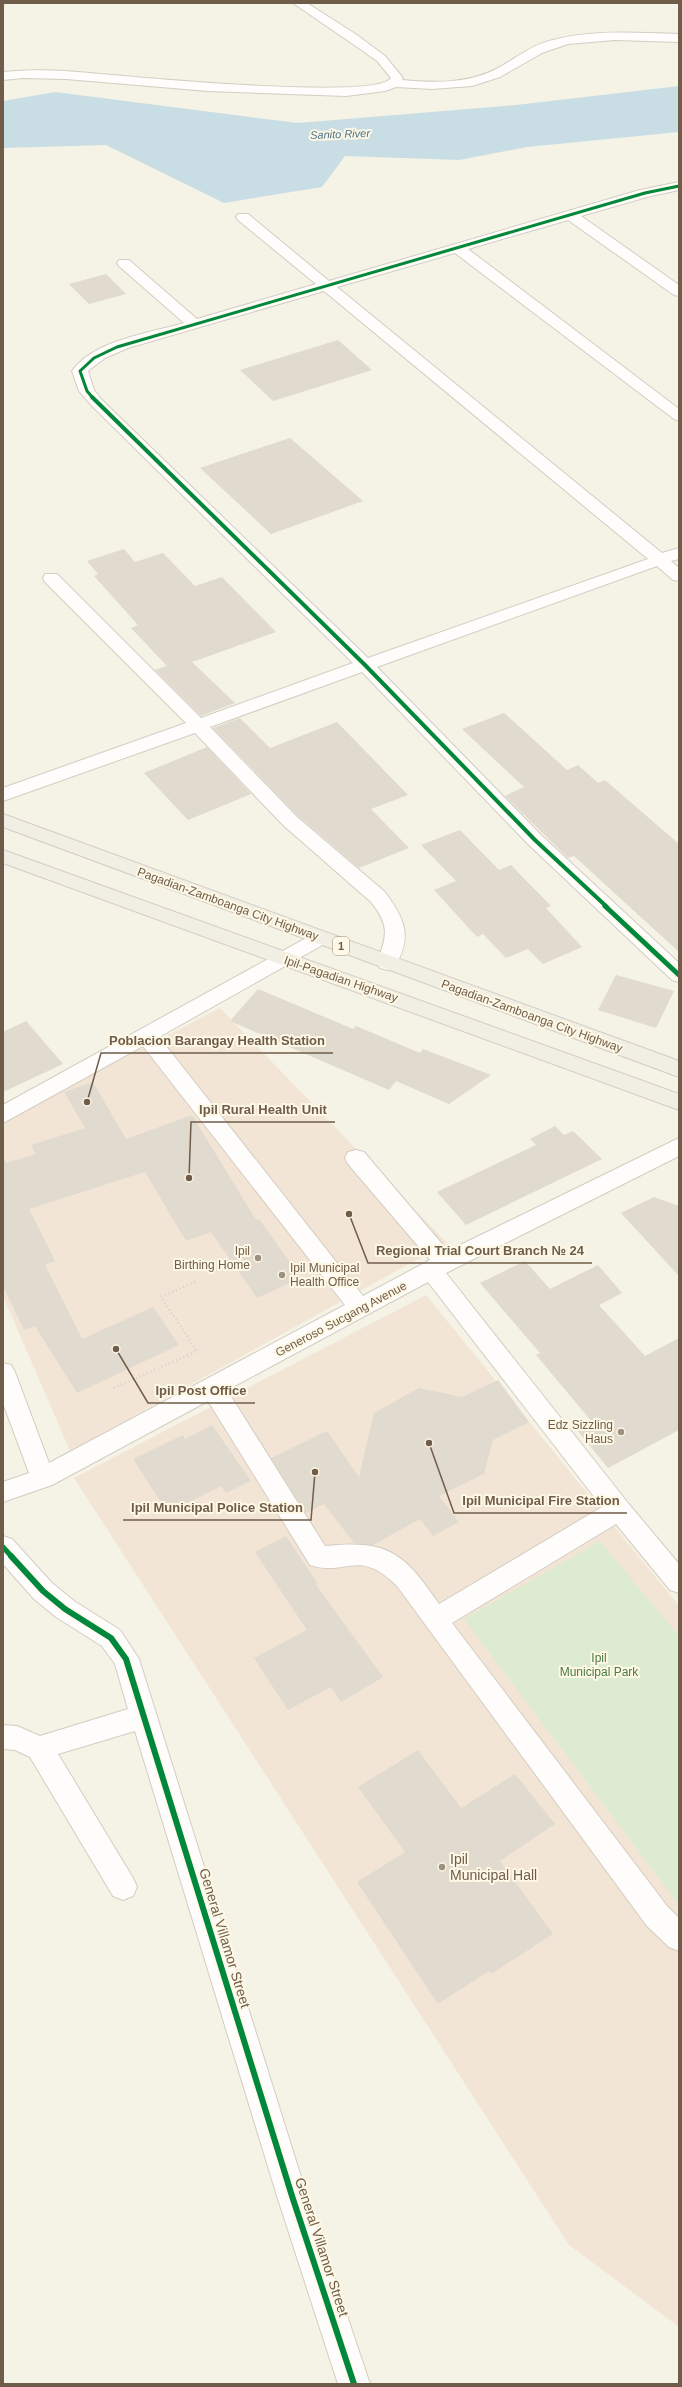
<svg xmlns="http://www.w3.org/2000/svg" width="682" height="2387" font-family="Helvetica,sans-serif">
  <rect width="100%" height="100%" fill="#f5f2e6"/>
  <g fill="#f3e5d6">
    <path d="M220 1008 447 1243 70 1451 3 1296V1121Z"/>
    <path d="M426 1295 679 1606V2327L569 2245 74 1478Z"/>
  </g>
  <path fill="#ddecd1" d="M600 1541 679 1636V1905L464 1619Z"/>
  <path fill="#c9dee4" d="M679 86V132L527 147 459 160 345 156 322 187 224 203 106 145 3 148V101L55 92 298 123 516 105Z"/>
  <g fill="#e1dace">
    <path d="M106 274 126 294 89 304 69 284Z"/>
    <path d="M338 340 372 370 273 401 240 370Z"/>
    <path d="M290 438 363 501 271 534 200 468Z"/>
    <path d="M124 549 135 562 163 553 195 586 222 577 276 632 192 662 235 703 201 716 155 670 167 666 131 628 138 625 94 576 98 574 87 561Z"/>
    <path d="M504 713 567 770 578 765 598 783 605 780 679 844V952L574 856 568 858 505 796 524 787 462 729Z"/>
    <path d="M240 718 270 748 337 722 408 795 371 809 409 848 359 868 298 816 213 728Z"/>
    <path d="M207 747 251 794 188 820 144 773Z"/>
    <path d="M460 830 499 870 511 865 551 906 546 908 582 947 543 964 528 949 506 958 483 934 477 937 434 890 456 881 421 845Z"/>
    <path d="M616 975 674 991 656 1028 598 1010Z"/>
    <path d="M258 989 353 1029 356 1026 420 1053 423 1049 491 1075 449 1104 396 1081 389 1090 230 1021Z"/>
    <path d="M26 1021 63 1064 3 1092V1032Z"/>
    <path d="M93 1082 126 1139 192 1115 256 1220 259 1219 301 1278 257 1298 211 1232 186 1241 145 1172 29 1209 55 1261 45 1265 82 1339 153 1307 179 1345 77 1393 35 1326 24 1330 3 1286V1156L6 1163 36 1154 31 1145 85 1128 64 1092Z"/>
    <path d="M555 1126 564 1135 573 1131 602 1159 466 1225 437 1192 536 1145 530 1139Z"/>
    <path d="M654 1197 679 1206V1276L621 1213Z"/>
    <path d="M525 1261 550 1289 598 1265 622 1293 599 1305 645 1356 679 1338V1430L608 1468 578 1431 593 1423 536 1355 540 1353 480 1283Z"/>
    <path d="M498 1380 529 1422 493 1440 484 1474 439 1496 459 1522 433 1536 420 1519 373 1545 354 1543 324 1504 306 1513 271 1458 327 1431 359 1477 374 1413 419 1388 462 1397Z"/>
    <path d="M212 1425 251 1481 226 1493 221 1486 168 1513 133 1459 183 1435 185 1439Z"/>
    <path d="M286 1536 318 1584 316 1585 383 1677 341 1702 331 1687 288 1710 254 1658 307 1630 255 1552Z"/>
    <path d="M418 1750 461 1808 515 1774 555 1824 500 1861 553 1934 491 1974 489 1971 438 2004 357 1882 405 1852 358 1787Z"/>
  </g>
  <g fill="none" stroke-linecap="round" stroke-linejoin="round">
    <defs>
      <g id="minor">
        <path d="M293 3H307L357 35 385 56 403 78 402 80C434 83 469 84 498 68 515 59 530 46 549 41 591 29 635 33 679 34V42L615 40 568 44 542 53 500 77 472 86 432 89 396 87 385 91 346 96 208 91 66 79 23 78 3 80V72C24 70 45 70 66 71 107 74 375 102 391 78L377 61 363 51Z"/>
        <path d="M679 182V190L647 197 581 216 679 285V296L674 295 568 220 468 249 679 409V421L674 419 455 253 337 287 662 553 679 548V559L671 561 679 568V581L673 580 657 566 377 667 542 836 679 963V982L672 980 528 844 362 672 210 727 297 817 385 892C405 919 413 937 394 968L387 970 380 968 377 963C387 935 390 926 371 902L283 825 195 733 3 801V788L186 723 45 582 43 578 45 574H57L201 718 353 663 92 406 79 391 72 371C94 340 150 333 184 323L119 266 117 263 119 260H129L197 319 316 284 238 220 236 217 238 214H248L329 281 640 190ZM324 291 648 559 368 658 102 400 94 390 88 371 105 358 128 348Z"/>
        <path d="M319 931 326 933 329 938 326 943 159 1037 363 1296 430 1260 348 1164 345 1158 348 1152 356 1150 364 1152 448 1251 679 1138V1156L446 1273 628 1503 679 1564V1593L670 1590 616 1524 452 1623 667 1906 679 1918V1951L669 1947 647 1926 397 1586C358 1547 346 1577 310 1565L208 1401 52 1485 3 1502V1482L29 1473 3 1403V1363L11 1365 15 1372 49 1463 345 1305 143 1046 3 1123V1105ZM428 1282 602 1507 439 1604C405 1554 389 1539 325 1546L227 1390Z"/>
        <path d="M3 1536 12 1539 52 1583 74 1601 120 1630 139 1659 307 2196 370 2384H338L277 2196 135 1731 58 1754 133 1878 137 1887 133 1896 123 1900 113 1896 30 1757 15 1750 3 1749V1725L17 1726 40 1736 128 1709 115 1664 102 1646 56 1617 34 1599 3 1564Z"/>
      </g>
      <g id="major">
        <path d="M3 814 679 1061V1077L3 827Z"/>
        <path d="M3 850 679 1094V1110L3 863Z"/>
      </g>
    </defs>
    <use href="#minor" stroke="#d3cdc2" stroke-width="2"/>
    <use href="#major" stroke="#d3cdc4" stroke-width="2"/>
    <path stroke="#d6d0c9" stroke-width="2.5" stroke-dasharray="1 3" stroke-linecap="butt" d="M114 1388 197 1351 161 1297 197 1281"/>
    <use href="#minor" fill="#fefdfb" fill-rule="evenodd"/>
    <use href="#major" fill="#f1eee3" fill-rule="evenodd"/>
    <defs>
      <path id="cycleway-far3" d="M93 398 87 391 80 371 94 358 117 347 645 193 679 186"/>
      <path id="cycleway-far2" d="M92 397 365 665 535 840 607 907"/>
      <g id="cycleway-far1">
        <path d="M605 906 679 975"/>
        <path d="M3 1547 12 1557"/>
      </g>
      <path id="cycleway" d="M11 1556 43 1591 65 1609 111 1638 126 1659 292 2196 354 2384"/>
    </defs>
    <use href="#cycleway-far3" stroke="#fef8e6" stroke-width="4.5"/>
    <use href="#cycleway-far2" stroke="#fef8e6" stroke-width="6"/>
    <use href="#cycleway-far1" stroke="#fef8e6" stroke-width="8"/>
    <use href="#cycleway" stroke="#fef8e6" stroke-width="9"/>
    <use href="#cycleway-far3" stroke="#00873e" stroke-width="3"/>
    <use href="#cycleway-far2" stroke="#00873e" stroke-width="4"/>
    <use href="#cycleway-far1" stroke="#00873e" stroke-width="5"/>
    <use href="#cycleway" stroke="#00873e" stroke-width="6"/>
  </g>
  <g fill="#9f9180" stroke="#fef8e6" stroke-width="1.5">
    <circle cx="258" cy="1258" r="4"/>
    <circle cx="282" cy="1275" r="4"/>
    <circle cx="621" cy="1432" r="4"/>
    <circle cx="442" cy="1867" r="4"/>
  </g>
  <g text-anchor="middle" stroke-width="4" stroke-linejoin="round" paint-order="stroke">
    <g font-size="11" font-style="italic" fill="#47738a" stroke="#fef8e6">
      <text transform="translate(340 134) rotate(-2)" y="4">Sanito River</text>
    </g>
    <rect fill="#fef8e6" stroke="#9b8c78" stroke-width="1" x="333" y="937" width="16" height="18" rx="3"/>
    <g font-size="11" font-weight="bold" fill="#705d49">
      <text x="341" y="950">1</text>
    </g>
    <g font-size="12" fill="#705d49" stroke="#fef8e6">
      <text transform="translate(228 904) rotate(20)" y="4">Pagadian-Zamboanga City Highway</text>
      <text transform="translate(341 979) rotate(19)" y="4">Ipil-Pagadian Highway</text>
      <text transform="translate(532 1016) rotate(20)" y="4">Pagadian-Zamboanga City Highway</text>
      <text transform="translate(341 1319) rotate(-28)" y="4">Generoso Sucgang Avenue</text>
    </g>
    <g font-size="12" fill="#705d49" stroke="#fef8e6" text-anchor="end">
      <text x="250" y="1255">Ipil<tspan x="250" dy="14">Birthing Home</tspan></text>
      <text x="290" y="1272" text-anchor="start">Ipil Municipal<tspan x="290" dy="14">Health Office</tspan></text>
      <text x="613" y="1429">Edz Sizzling<tspan x="613" dy="14">Haus</tspan></text>
    </g>
    <g font-size="12" fill="#4c7b44" stroke="#fef8e6">
      <text x="599" y="1662">Ipil<tspan x="599" dy="14">Municipal Park</tspan></text>
    </g>
    <g font-size="14" fill="#705d49" stroke="#fef8e6" text-anchor="start">
      <text x="450" y="1864">Ipil<tspan x="450" dy="16">Municipal Hall</tspan></text>
    </g>
    <g font-size="14" fill="#705d49" stroke="#fef8e6">
      <text transform="translate(225 1938) rotate(73)" y="5">General Villamor Street</text>
      <text transform="translate(322 2247) rotate(72)" y="5">General Villamor Street</text>
    </g>
  </g>
  <path fill="none" stroke="#705d49" stroke-width="1.5" d="M87 1102L101 1053H333M189 1178L191 1122H335M349 1214L368 1263H592M116 1349L148 1403H255M429 1443L454 1513H627M315 1472L311 1520H123"/>
  <g fill="#705d49" stroke="#fef8e6" stroke-width="1.5">
    <circle cx="87" cy="1102" r="4"/>
    <circle cx="189" cy="1178" r="4"/>
    <circle cx="349" cy="1214" r="4"/>
    <circle cx="116" cy="1349" r="4"/>
    <circle cx="429" cy="1443" r="4"/>
    <circle cx="315" cy="1472" r="4"/>
  </g>
  <g font-size="13" text-anchor="middle" font-weight="bold" fill="#705d49" stroke="#fef8e6" stroke-width="4" stroke-linejoin="round" paint-order="stroke">
    <text x="217" y="1045">Poblacion Barangay Health Station</text>
    <text x="263" y="1114">Ipil Rural Health Unit</text>
    <text x="480" y="1255">Regional Trial Court Branch № 24</text>
    <text x="201" y="1395">Ipil Post Office</text>
    <text x="541" y="1505">Ipil Municipal Fire Station</text>
    <text x="217" y="1512">Ipil Municipal Police Station</text>
  </g>
  <rect width="682" height="2387" fill="none" stroke="#705d49" stroke-width="8"/>
</svg>
